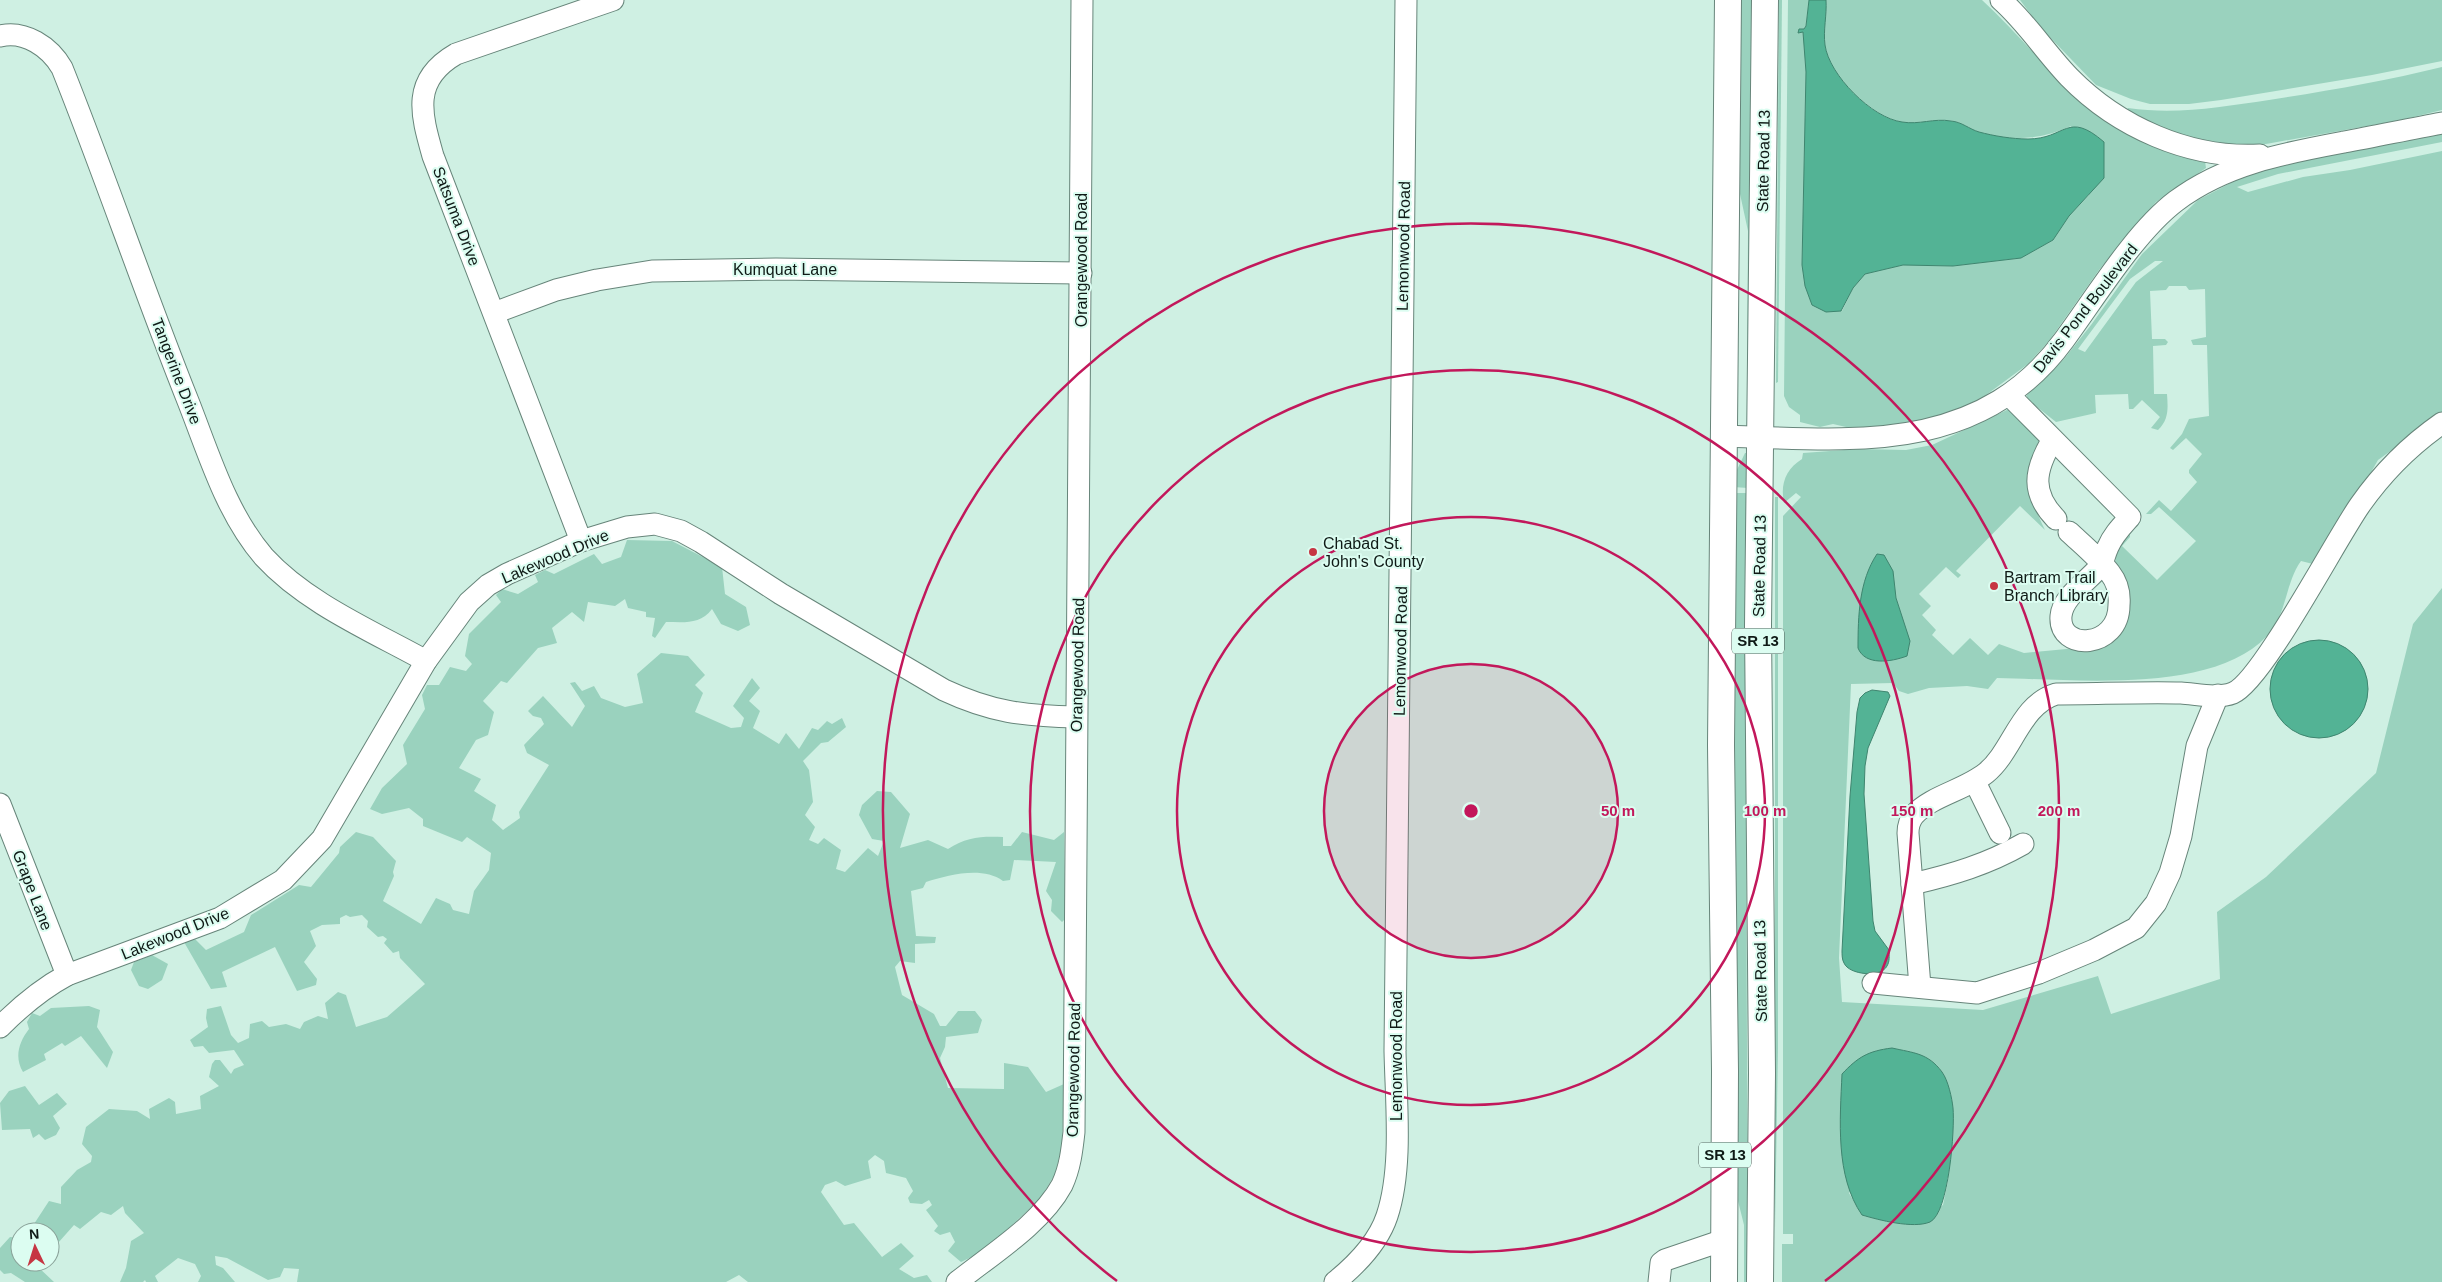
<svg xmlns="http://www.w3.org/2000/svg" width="2442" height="1282" font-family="Arial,sans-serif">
  <rect width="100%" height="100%" fill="#cff0e3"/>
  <g fill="#9ad2be" fill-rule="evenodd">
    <path d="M1739 0H1753L1747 393 1748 231 1737 180Z"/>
    <path d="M1779 0H1782L1778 382 1776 383Z"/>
    <path d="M1788 0H1809L1806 26 1804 29H1799L1803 32 1805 40 1806 72 1802 265 1842 311 1853 288 1865 274 1903 265 1953 266 2021 258 2053 240 2069 216 2089 195 2071 126C2042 140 2008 142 1978 132 1969 129 1962 123 1953 121 1935 117 1917 127 1900 122 1870 114 1830 77 1825 46 1822 31 1827 15 1826 0H1982C2032 46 2073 106 2135 138 2157 149 2182 155 2205 161L2206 168 2156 202 2099 270 2049 341 2028 364 1982 398 1953 412 1924 421 1875 427H1846L1833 424 1820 427 1800 422V415L1789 407 1784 396Z"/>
    <path d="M2020 0H2442V61L2372 75 2221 100 2189 104H2150L2131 99 2096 85 2041 28Z"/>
    <path d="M2442 67V110L2401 120 2266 144 2227 146 2186 139 2126 111 2128 108C2176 115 2221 107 2269 100 2327 91 2385 81 2442 67Z"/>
    <path d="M2442 133V142L2278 174 2237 187 2248 192 2303 177 2350 170 2442 151V414L2378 460 2350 509 2313 564 2301 561C2285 583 2287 615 2267 636 2212 695 2071 679 1997 678L1988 689 1967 686 1929 688 1908 694 1899 691 1893 683 1851 684 1839 958 1842 1002 1983 1010 2098 976 2111 1014 2220 979 2217 912 2266 877 2376 773 2413 624 2442 588V1282H1782V1244H1793V1234H1783V516L1801 497 1796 493 1784 503C1780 484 1786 469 1802 459L1803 453 1858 449 1906 450 1932 445 2009 409 2041 437C2032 478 2025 490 2045 530L2020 506 1956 571 1961 575 1958 578 1946 567 1919 594 1931 606 1922 615 1936 630 1932 635 1953 655 1970 638 1988 655 1999 644 2024 653 2098 646 2111 639 2115 563 2117 549 2128 533H2130V537L2122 546 2157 580 2196 541 2159 507 2151 514H2146L2159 500 2171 511 2197 482 2189 473V470L2202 454 2186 438 2173 450 2170 448 2182 434 2189 419 2209 416 2207 345H2193L2191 340 2206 337 2205 289 2189 290 2186 286H2169L2166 290 2150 291 2152 339H2165L2168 342 2166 345 2153 346 2154 394H2167C2168 408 2169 420 2158 430L2151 428 2160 417 2142 400 2133 409H2129L2128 394 2095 395 2096 413 2056 422 2027 399V395L2064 359 2091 325 2142 254 2198 200 2246 175 2277 166ZM2155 261H2163L2136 282 2085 352 2078 349 2130 279ZM1943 1073 1953 1109 1948 1181 1943 1205 1912 1224 1885 1221 1862 1215 1849 1193Z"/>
    <path d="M1745 453H1747L1748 488 1733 487 1734 476Z"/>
    <path d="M1734 493H1749L1746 810 1748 1282H1744V1225L1735 1189 1733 834Z"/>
    <path d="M1775 497H1778V1048L1775 1228Z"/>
    <path d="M627 540 672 541 722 567 725 594 746 607 750 625 738 631 721 624 712 609C700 625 684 622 666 622L655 638 652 636 655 618 646 617V612L628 608 625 599 615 606 588 602 584 622 572 612 552 628 557 643 538 648 507 683 501 681 483 701 494 712 488 735 476 740 459 768 481 779 474 791 496 805 492 820 503 830 520 818 519 812 549 765 527 753 524 745 544 724 541 718 533 716 528 711 543 696 572 727 585 706 570 683 575 682 582 691 594 686 601 698 625 707 643 703 637 674 661 653 688 656 705 675 695 685 703 693 695 712 731 728 741 727 744 718 733 706 752 678 760 688 749 701 760 711 753 728 779 744 786 733 799 749 812 728 818 730 827 721 832 724 842 718 846 727 828 742 821 743 803 761 809 770 813 802 805 815 815 827 809 840 818 844 824 838 841 850 836 869 845 872 868 848 878 856 884 841 872 839 859 815 862 805 877 791 891 792 910 814 900 848 928 840 948 849C966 837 982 836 1003 837V846H1011L1022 832 1054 840 1064 832 1065 919 1062 922 1051 911 1052 900 1046 891 1056 862 1014 860 1010 880 1003 881C982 866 949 875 926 882L923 888 911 891 916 936 936 937 935 943 915 944V963L900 961 895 967 902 995 934 1014 940 1026H946L958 1011H975L982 1020 978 1033 946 1037 945 1047 940 1058 948 1088 1004 1089V1063L1028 1067 1046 1092 1064 1084 1062 1146 1055 1174 1040 1199 984 1251 961 1262 948 1251 955 1242 950 1232 940 1235 934 1231 938 1226 926 1210 932 1205 929 1200 922 1204 910 1203 908 1198 913 1191 906 1178 886 1173 884 1161 875 1155 868 1161 871 1178 845 1186 836 1181 825 1185 821 1192 844 1225 854 1223 882 1257 901 1243 914 1256 899 1269 914 1278 927 1275 932 1282H748L739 1275 726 1282H297L299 1269 284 1268 280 1277 268 1280 227 1258 215 1256 216 1265 223 1268 235 1282H198L201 1276 195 1264 178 1258 155 1276 158 1282H146L145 1280 143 1282H120L126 1268 131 1241 144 1233 125 1213 123 1206 111 1215 101 1212 80 1229 74 1225 50 1252V1232H24L34 1224 49 1201 61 1204V1187L77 1170 91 1162 92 1156 82 1144 86 1127 109 1109 137 1111 150 1119 149 1109 169 1098 175 1102 176 1114 201 1109 200 1096 219 1086 209 1077 212 1064 215 1060H220L231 1074 234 1069 244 1065 234 1050 209 1053 203 1046 194 1047 190 1040 208 1027 206 1018 207 1009 221 1006 231 1035 238 1043 249 1038 250 1024 262 1021 269 1027 286 1024 300 1029 304 1022 318 1016 328 1019 325 1003 338 992 346 995 356 1027 387 1017 425 984 400 958 399 951 393 953 384 943 387 939 383 936 378 937 367 927 368 921 362 915 350 917 346 915 340 918V924L322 925 310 931 316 946 304 962 317 979 316 985 297 991 275 947 222 972 227 987 211 989 184 942 195 939 206 950 244 932 251 915 299 885 311 887 339 853 340 847 356 832 373 837 396 861 393 872 394 876 383 901 421 924 436 898 450 904 453 910 469 914 474 891 489 870 491 853 467 837 462 842 423 826V819L409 808 382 814 370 809 382 788 407 764 403 745 425 709 422 695 427 685H439L450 667 466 671 472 664 465 656 469 634 501 602 496 595 502 589 518 594 538 582 535 575 545 570 554 574 594 554 602 564 621 557Z"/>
    <path d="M152 955 168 964 162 980 148 989 139 986 131 970 134 962Z"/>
    <path d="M89 1006 100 1010 97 1027 113 1052 107 1068 81 1036 65 1046 62 1043 44 1054 46 1060 23 1072C14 1057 19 1042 29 1029L27 1022 32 1013 40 1016 51 1008Z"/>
    <path d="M25 1086 39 1105 57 1093 67 1104 53 1116 60 1128 56 1135 45 1140 39 1134 33 1138 30 1129 2 1130 0 1103 9 1091Z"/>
    <path d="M10 1237 20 1238V1262H40L37 1266 54 1282H25L11 1273 4 1274 0 1270V1248Z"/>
  </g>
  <g fill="#53b395" stroke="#3f856f">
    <path d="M1809 0H1826C1827 15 1823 30 1825 45 1829 75 1872 118 1902 122 1919 125 1934 118 1951 121 1962 122 1969 129 1979 132 1994 136 2012 139 2028 139 2066 139 2067 110 2104 142V178L2069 216 2053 240 2021 258 1953 266 1903 265 1865 274 1853 288 1841 311 1826 312 1812 305 1805 286 1802 265 1806 72 1803 32 1798 33 1799 29H1804L1806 26Z"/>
    <path d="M1877 554 1884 555 1893 571 1896 598 1910 641 1907 656C1891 662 1865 666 1858 648 1858 616 1859 581 1877 554Z"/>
    <circle cx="2319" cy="689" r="49"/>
    <path d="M1872 690 1888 692 1890 696 1868 748 1865 766 1864 794 1873 921 1875 931 1889 950C1889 956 1890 961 1887 966 1881 978 1849 975 1844 963 1842 960 1842 954 1842 951L1850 796 1857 712 1860 698 1865 693Z"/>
    <path d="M1892 1048C1914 1053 1928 1053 1942 1072 1948 1080 1952 1098 1953 1108 1955 1128 1949 1213 1930 1222 1913 1229 1879 1220 1862 1215 1835 1176 1840 1120 1842 1074 1858 1057 1868 1051 1892 1048Z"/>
  </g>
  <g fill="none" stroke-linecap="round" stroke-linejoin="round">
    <defs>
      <g id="minor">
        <path d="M2001 0C2027 23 2045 52 2069 77 2118 127 2189 159 2260 155"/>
        <path d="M0 36C25 30 50 47 62 68 106 178 144 291 188 401 209 454 226 513 264 557 306 603 372 631 426 661"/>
        <path d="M494 313 556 290 597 280 652 271 776 269 1081 273"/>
        <path d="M2009 395 2130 517C2121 527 2113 535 2108 547 2105 553 2104 560 2101 565 2089 581 2063 595 2061 616 2058 652 2119 649 2119 605 2120 594 2117 582 2110 573 2099 558 2083 545 2069 532"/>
        <path d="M1723 436C1850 440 1979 456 2064 340 2095 298 2135 232 2176 201 2225 164 2285 153 2344 142 2377 136 2409 129 2442 123"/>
        <path d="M2052 441C2034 471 2031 493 2056 519"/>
        <path d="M581 541 433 156C421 114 411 80 456 54L613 0"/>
        <path d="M1975 782 2000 833"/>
        <path d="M0 804 67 975"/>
        <path d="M1912 884C1952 875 1988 864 2023 844"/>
        <path d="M1873 983 1977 993 2039 973 2094 950 2136 928 2156 903 2170 873 2181 836 2197 746 2218 695"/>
        <path d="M1920 987 1908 833C1908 826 1909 821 1914 815 1931 796 1965 790 1986 773 2013 751 2020 705 2056 694 2097 694 2139 692 2181 693 2197 694 2218 699 2233 693 2262 681 2336 539 2360 505 2383 472 2409 446 2442 423"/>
        <path d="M0 1027C21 1006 41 989 67 975L220 918 283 880 322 839 426 661 469 602 488 585 507 574 581 541 627 527 655 524 681 531 701 542 781 594 944 690C991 712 1024 716 1076 717"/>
        <path d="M957 1282C992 1254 1041 1224 1062 1185 1070 1168 1072 1150 1074 1132L1082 0"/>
        <path d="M1335 1282C1356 1265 1378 1243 1387 1216 1403 1168 1396 1102 1395 1051L1406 0"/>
        <path d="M1659 1282 1661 1263 1665 1260 1724 1240"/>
      </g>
      <g id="major">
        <path d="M1724 1282 1725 1071 1721 745 1728 0"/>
        <path d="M1760 1282 1762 1073 1758 626 1765 0"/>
      </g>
    </defs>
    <use href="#minor" stroke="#67857a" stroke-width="23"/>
    <use href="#major" stroke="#67857a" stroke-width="28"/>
    <use href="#minor" stroke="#fff" stroke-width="21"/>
    <use href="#major" stroke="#fff" stroke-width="26"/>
  </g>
  <circle cx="1471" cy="811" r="147" fill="#c2185b" fill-opacity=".12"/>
  <g fill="none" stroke="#c2185b" stroke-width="2.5">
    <circle cx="1471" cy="811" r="147"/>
    <circle cx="1471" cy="811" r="294"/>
    <circle cx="1471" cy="811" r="441"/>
    <path d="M1117 1281A588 588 0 1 1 1825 1281"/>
  </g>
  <g fill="#c63643" stroke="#dcfdf1" stroke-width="2">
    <circle cx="1313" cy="552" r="5"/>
    <circle cx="1994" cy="586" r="5"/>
  </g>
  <g text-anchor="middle" stroke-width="4" stroke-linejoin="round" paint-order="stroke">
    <g fill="#dcfdf1" stroke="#4c5e58" stroke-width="1">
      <rect x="1732" y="628.5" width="52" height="25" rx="4"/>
      <rect x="1699" y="1142.5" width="52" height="25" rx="4"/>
    </g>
    <g font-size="15" font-weight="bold" fill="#0f1a16">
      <text x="1758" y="646">SR 13</text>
      <text x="1725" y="1160">SR 13</text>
    </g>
    <g font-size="16" fill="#0f1a16" stroke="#dcfdf1">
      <text transform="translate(1763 161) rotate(-89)" y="6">State Road 13</text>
      <text transform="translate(457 216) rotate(69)" y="6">Satsuma Drive</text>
      <text transform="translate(1403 246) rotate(-89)" y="6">Lemonwood Road</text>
      <text transform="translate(1081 260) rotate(-90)" y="6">Orangewood Road</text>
      <text x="785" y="275">Kumquat Lane</text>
      <text transform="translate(2085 308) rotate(-52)" y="6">Davis Pond Boulevard</text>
      <text transform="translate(177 371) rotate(69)" y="6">Tangerine Drive</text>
      <text transform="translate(555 556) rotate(-23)" y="6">Lakewood Drive</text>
      <text transform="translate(1759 566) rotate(-89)" y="6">State Road 13</text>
      <text transform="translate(1400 651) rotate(-89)" y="6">Lemonwood Road</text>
      <text transform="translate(1077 665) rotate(-89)" y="6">Orangewood Road</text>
      <text transform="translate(33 890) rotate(69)" y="6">Grape Lane</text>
      <text transform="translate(175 933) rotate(-22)" y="6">Lakewood Drive</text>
      <text transform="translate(1760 971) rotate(-91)" y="6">State Road 13</text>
      <text transform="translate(1396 1056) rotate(-90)" y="6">Lemonwood Road</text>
      <text transform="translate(1073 1070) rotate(-89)" y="6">Orangewood Road</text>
    </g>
    <g font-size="16" fill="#0f1a16" stroke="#dcfdf1" text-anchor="start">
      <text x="1323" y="549">Chabad St.<tspan x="1323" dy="18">John's County</tspan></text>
      <text x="2004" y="583">Bartram Trail<tspan x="2004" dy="18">Branch Library</tspan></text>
    </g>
  </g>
  <circle cx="1471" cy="811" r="8" fill="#c2185b" stroke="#dcfdf1" stroke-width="2.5"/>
  <g font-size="15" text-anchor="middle" font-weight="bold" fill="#c2185b" stroke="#dcfdf1" stroke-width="4" stroke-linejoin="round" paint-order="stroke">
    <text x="1618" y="816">50 m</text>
    <text x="1765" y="816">100 m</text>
    <text x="1912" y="816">150 m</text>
    <text x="2059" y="816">200 m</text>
  </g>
  <g transform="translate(35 1247) rotate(356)"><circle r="24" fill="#dcfdf1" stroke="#8aa299"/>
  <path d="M0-4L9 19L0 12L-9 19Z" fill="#c63643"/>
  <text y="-8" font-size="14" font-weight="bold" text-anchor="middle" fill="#0f1a16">N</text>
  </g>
</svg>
